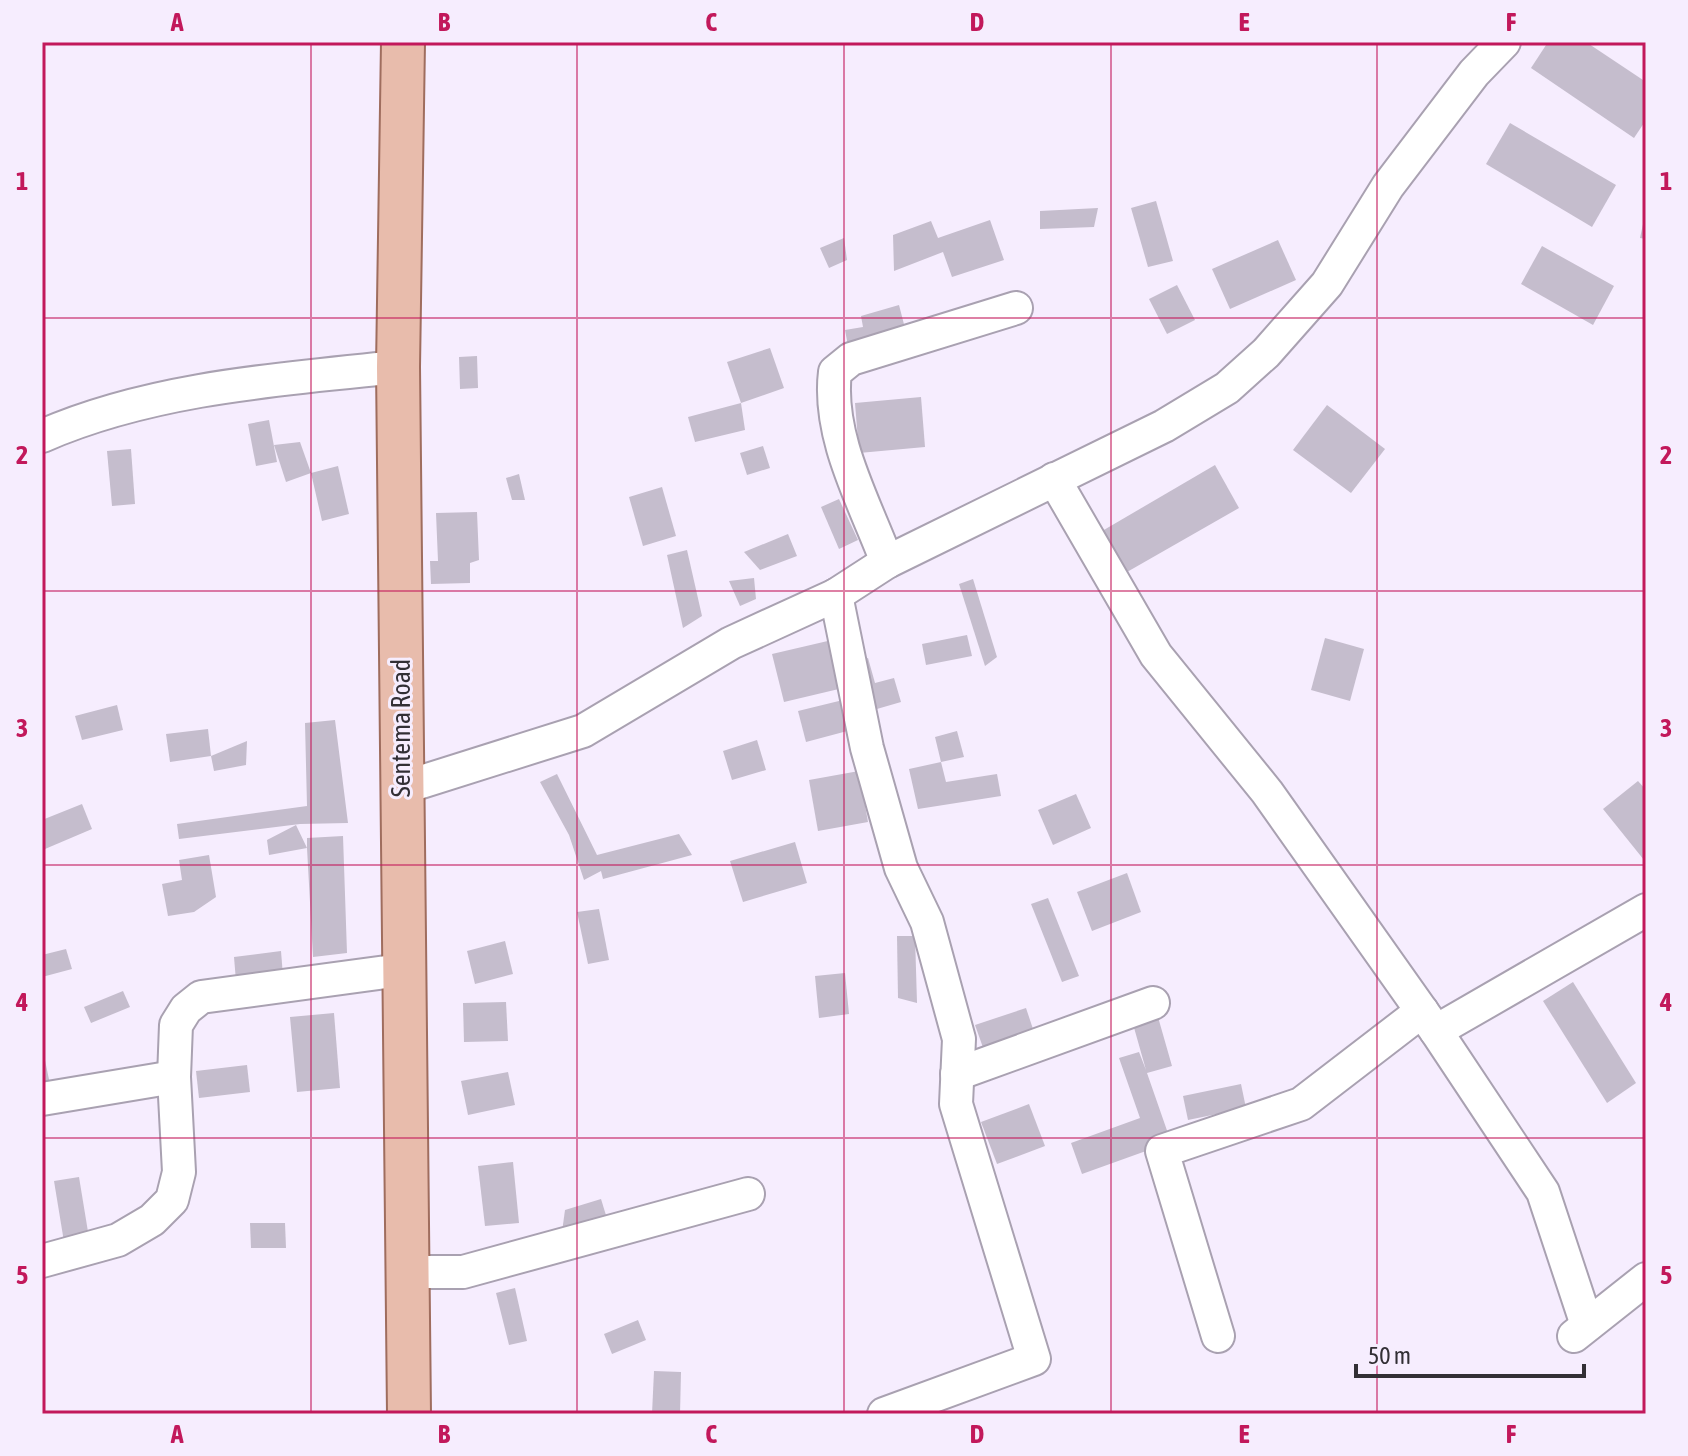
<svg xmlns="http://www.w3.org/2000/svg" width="1688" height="1456" font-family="'Asap Condensed',sans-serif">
  <rect width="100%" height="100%" fill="#f6edfe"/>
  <g fill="#c5bdcd">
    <path d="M1548 42H1586L1646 82V120L1634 138 1531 68Z"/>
    <path d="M1510 123 1616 185 1592 227 1486 164Z"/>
    <path d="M1156 201 1173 261 1148 267 1131 208Z"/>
    <path d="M1098 208 1094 227 1040 229V211Z"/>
    <path d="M1645 215H1646V239L1640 238Z"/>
    <path d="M990 220 1004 260 952 277 943 252 894 271 893 235 931 221 938 238Z"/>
    <path d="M844 238 847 260 829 268 820 248Z"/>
    <path d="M1278 240 1296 280 1230 309 1212 269Z"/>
    <path d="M1542 246 1614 286 1593 325 1521 284Z"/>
    <path d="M1177 285 1195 320 1167 334 1149 299Z"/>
    <path d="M899 305 906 332 849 351 845 330 863 327 861 316Z"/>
    <path d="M770 348 784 388 741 403 727 362Z"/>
    <path d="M477 356 478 388 460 389 459 357Z"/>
    <path d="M921 397 925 447 859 453 855 403Z"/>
    <path d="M741 403 745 430 695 442 688 417Z"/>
    <path d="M1327 405 1385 449 1351 493 1293 450Z"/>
    <path d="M269 420 277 462 256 466 248 424Z"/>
    <path d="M300 442 311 473 286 482 274 445Z"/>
    <path d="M763 446 770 468 747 475 740 453Z"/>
    <path d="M131 449 135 504 112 506 107 451Z"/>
    <path d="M1215 465 1239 508 1120 576 1097 534Z"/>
    <path d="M338 466 349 514 322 521 311 473Z"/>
    <path d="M519 474 525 500H512L506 478Z"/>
    <path d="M662 487 676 536 643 546 629 497Z"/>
    <path d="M839 499 858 540 839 549 821 507Z"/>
    <path d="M477 512 479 560 470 563V583L431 584 430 561H438L436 513Z"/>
    <path d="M788 534 797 556 760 570 744 552Z"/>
    <path d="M687 550 702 616 683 628 667 555Z"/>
    <path d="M754 578 756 599 740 606 729 581Z"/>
    <path d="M973 579 997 657 985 666 959 584Z"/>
    <path d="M967 635 972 656 926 665 922 644Z"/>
    <path d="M1325 638 1364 649 1350 701 1311 690Z"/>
    <path d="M832 640 843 688 784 702 772 654Z"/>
    <path d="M868 658 875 683 894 678 901 702 870 711 856 661Z"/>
    <path d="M843 700 851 730 806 742 798 711Z"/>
    <path d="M117 705 123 730 82 740 75 716Z"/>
    <path d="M335 720 348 823 300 824 179 839 177 824 307 806 305 723Z"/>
    <path d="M208 729 211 756 170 762 166 734Z"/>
    <path d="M957 731 964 757 941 762 935 737Z"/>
    <path d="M757 740 766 770 732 780 723 751Z"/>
    <path d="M247 741 246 765 214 771 211 756Z"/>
    <path d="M941 762 946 782 997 774 1001 796 918 809 909 769Z"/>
    <path d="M859 771 868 822 818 831 809 780Z"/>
    <path d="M557 774 597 855 679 834 692 855 603 879 601 871 584 880 569 835 540 782Z"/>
    <path d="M1638 781 1646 790 1644 860 1603 809Z"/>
    <path d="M1076 794 1091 828 1053 845 1038 810Z"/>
    <path d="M82 804 92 829 45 849 42 820Z"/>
    <path d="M296 825 307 848V838L343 836 347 953 313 957 307 848 269 855 267 840Z"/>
    <path d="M795 842 807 883 743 902 730 861Z"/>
    <path d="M209 855 216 897 194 912 168 916 162 884 182 880 179 860Z"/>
    <path d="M1127 873 1141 912 1092 931 1077 892Z"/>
    <path d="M1048 898 1079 976 1062 982 1031 904Z"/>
    <path d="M599 909 609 960 588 964 577 912Z"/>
    <path d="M897 936H915L917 1003 898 998Z"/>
    <path d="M505 941 513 974 475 984 467 951Z"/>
    <path d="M66 949 72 969 42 977V955Z"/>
    <path d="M281 951 283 976 236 981 234 957Z"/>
    <path d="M845 973 849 1014 819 1018 815 976Z"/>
    <path d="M1573 982 1636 1083 1607 1103 1543 1001Z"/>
    <path d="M123 991 130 1007 91 1023 84 1007Z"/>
    <path d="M506 1002 508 1041 464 1042 463 1003Z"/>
    <path d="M1026 1008 1036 1038 986 1056 975 1025Z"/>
    <path d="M1156 1010 1172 1066 1147 1073 1171 1142 1082 1174 1071 1143 1140 1118 1119 1058 1139 1052 1146 1070 1131 1017Z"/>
    <path d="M334 1013 340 1088 297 1092 290 1017Z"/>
    <path d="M42 1046 51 1089 42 1091Z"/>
    <path d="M247 1065 250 1092 199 1098 196 1071Z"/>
    <path d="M508 1072 515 1105 468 1115 461 1081Z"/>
    <path d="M1241 1084 1246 1108 1188 1120 1183 1096Z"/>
    <path d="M1029 1104 1045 1146 997 1164 981 1122Z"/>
    <path d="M513 1162 519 1223 485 1226 478 1166Z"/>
    <path d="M79 1177 90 1244 65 1248 54 1181Z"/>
    <path d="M601 1199 609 1225 561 1239 565 1210Z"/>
    <path d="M250 1223H285L286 1248H251Z"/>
    <path d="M515 1288 527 1341 509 1345 496 1293Z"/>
    <path d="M638 1320 646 1340 612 1354 604 1334Z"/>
    <path d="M654 1371 681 1372 680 1414H652Z"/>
  </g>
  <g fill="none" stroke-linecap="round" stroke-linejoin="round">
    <defs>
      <g id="minor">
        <path d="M42 436C151 388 281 379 398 367"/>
        <path d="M1054 479 1156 655 1267 792 1436 1031 1543 1192 1587 1325"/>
        <path d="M887 562C865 503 827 437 835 372L851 359 1016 308"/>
        <path d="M836 595 867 748 901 868 927 922 959 1039 956 1104 1034 1359 884 1414"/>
        <path d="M402 788 583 731 731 643 836 595 887 562 1164 426 1227 388 1266 353 1327 284 1388 186 1474 73 1504 42"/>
        <path d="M1436 1031 1646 910"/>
        <path d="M957 1074 1153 1003"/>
        <path d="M42 1099 174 1077"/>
        <path d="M42 1261 118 1240 152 1220 172 1200 179 1172 174 1077 176 1025 186 1009 201 997 401 970"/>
        <path d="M406 1272H463L748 1194"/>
        <path d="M1218 1336 1162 1151 1301 1104 1422 1011"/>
        <path d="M1574 1336 1646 1279"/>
      </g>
      <path id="major" d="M403 42 398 367 409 1414"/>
    </defs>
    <use href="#minor" stroke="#a9a1b1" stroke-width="36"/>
    <use href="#major" stroke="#9f6d5e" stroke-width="46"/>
    <use href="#minor" stroke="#fff" stroke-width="32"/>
    <use href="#major" stroke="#e8bcac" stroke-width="42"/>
  </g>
  <path fill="none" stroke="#c2185b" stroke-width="2" stroke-opacity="0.55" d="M311 42V1414M577 42V1414M844 42V1414M1111 42V1414M1377 42V1414M42 318H1646M42 591H1646M42 865H1646M42 1138H1646"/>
  <g text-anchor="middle" stroke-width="6" stroke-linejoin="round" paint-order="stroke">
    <g font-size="26" fill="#322f35" stroke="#f6edfe">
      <text transform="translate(401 728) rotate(-90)" y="9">Sentema Road</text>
    </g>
  </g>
  <rect width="1688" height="1456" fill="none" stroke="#f6edfe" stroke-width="88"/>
  <path d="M1356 1364v12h228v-12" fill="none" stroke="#322f35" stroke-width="4"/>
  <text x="1368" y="1364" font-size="24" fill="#322f35" stroke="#f6edfe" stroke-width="6" paint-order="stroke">50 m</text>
  <rect x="44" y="44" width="1600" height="1368" fill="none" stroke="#c2185b" stroke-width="3"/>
  <g font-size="26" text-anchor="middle" font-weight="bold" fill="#c2185b">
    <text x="177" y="31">A</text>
    <text x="444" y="31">B</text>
    <text x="711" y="31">C</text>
    <text x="977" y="31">D</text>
    <text x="1244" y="31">E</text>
    <text x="1511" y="31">F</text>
    <text x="22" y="190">1</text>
    <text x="1666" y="190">1</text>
    <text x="22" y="464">2</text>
    <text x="1666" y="464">2</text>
    <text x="22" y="737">3</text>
    <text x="1666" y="737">3</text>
    <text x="22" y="1011">4</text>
    <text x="1666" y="1011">4</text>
    <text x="22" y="1284">5</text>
    <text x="1666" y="1284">5</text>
    <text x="177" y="1443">A</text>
    <text x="444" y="1443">B</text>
    <text x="711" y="1443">C</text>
    <text x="977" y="1443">D</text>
    <text x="1244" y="1443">E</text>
    <text x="1511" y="1443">F</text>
  </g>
</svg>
